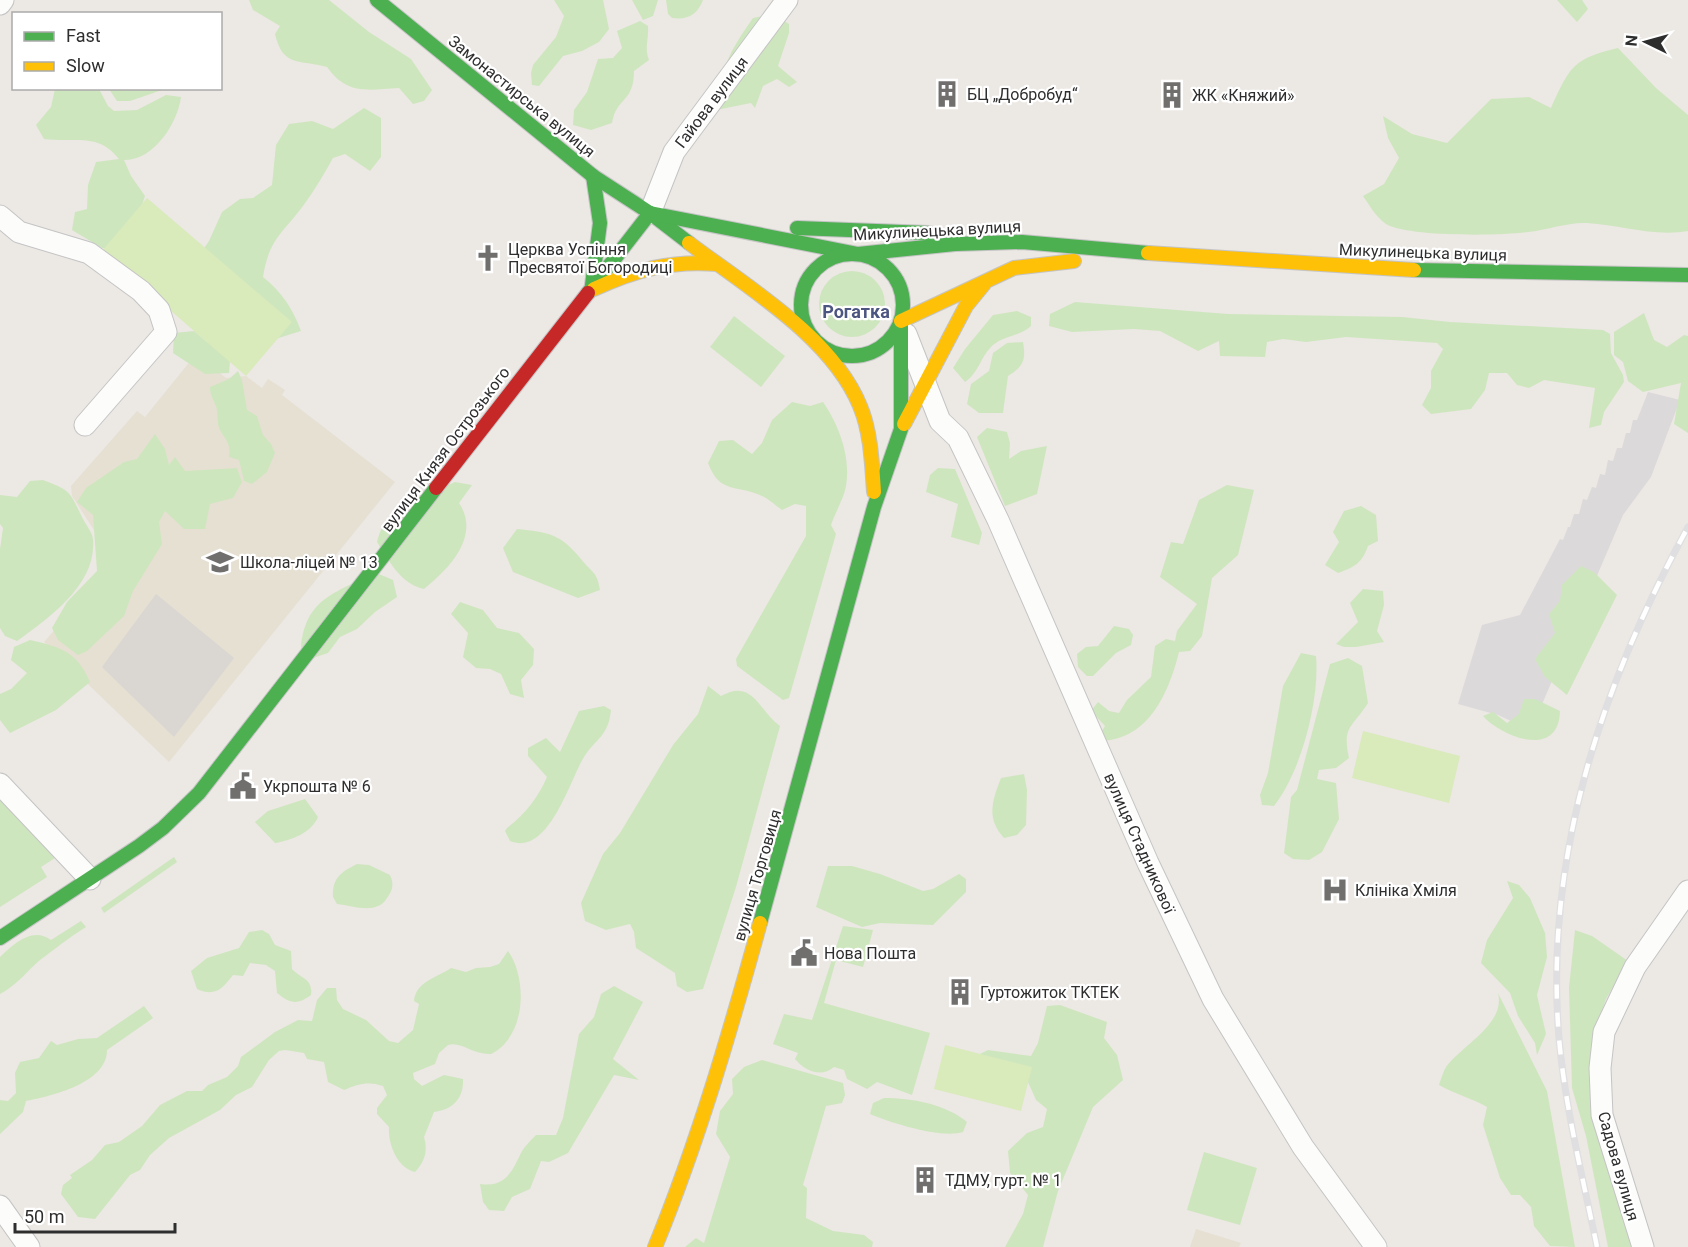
<svg xmlns="http://www.w3.org/2000/svg" width="1688" height="1247" font-family="Roboto,sans-serif">
  <rect width="100%" height="100%" fill="#ece8e4"/>
  <path fill="#dcd9db" d="M1648 392 1680 400 1651 477 1623 515 1531 730 1498 715 1458 704 1482 625 1520 615 1560 539 1563 540 1568 527H1570L1574 514H1579L1583 499 1587 500 1592 487 1596 488 1600 474 1605 475 1608 460 1613 461 1617 448H1622L1626 433H1630L1633 420H1637Z"/>
  <g fill="#e6e0d3">
    <path d="M196 354 226 378 246 376 262 388 268 379 285 390 282 395 395 482 169 762 44 642 107 570 110 555 72 496 71 486 137 411 145 417Z"/>
    <path d="M1196 1229 1241 1243 1239 1247H1190Z"/>
  </g>
  <g fill="#cee6be">
    <path d="M249 0H329L369 32 411 59 432 90 424 101 413 104 399 88C367 90 347 95 327 67 299 59 283 68 275 34L280 26 253 10Z"/>
    <path d="M554 0H603L609 29 599 42 582 51 563 56 539 86 532 85 531 73 533 65 556 37 564 16Z"/>
    <path d="M632 0H658L653 16 643 20Z"/>
    <path d="M666 0H703C697 15 688 20 672 18L668 14Z"/>
    <path d="M1557 0H1582L1588 9 1577 22Z"/>
    <path d="M773 14 789 24V33L778 66 797 82 789 87 777 79 763 86 755 108 751 103 716 110C722 66 728 54 753 18Z"/>
    <path d="M640 21 648 26C649 39 644 48 649 60L634 71C634 103 616 97 612 123L591 130 573 125 574 110 587 92 598 59 613 58 622 48 617 31Z"/>
    <path d="M1618 48 1656 88 1688 115V231C1654 237 1621 225 1587 223 1568 222 1547 230 1528 232 1501 236 1408 237 1386 224 1376 217 1370 206 1363 196L1384 184 1399 158 1388 138 1383 116 1412 134 1447 143 1491 99 1529 97 1551 108C1570 67 1572 59 1618 48Z"/>
    <path d="M55 89H99L108 106 114 111 137 110 166 95 181 97C178 122 154 161 124 160L131 176 145 196 137 219 109 249 102 248 72 230 75 212 87 209 88 185 96 162 119 159C98 132 75 143 44 139L36 125 51 107Z"/>
    <path d="M109 89V88L165 89 130 101H117Z"/>
    <path d="M364 108 381 118V157L370 171 345 154 333 158C324 174 314 191 303 206 282 234 269 239 263 277 282 292 293 309 301 331L272 340 188 272 209 241 222 212 240 199 253 198 272 185 276 145 289 124 312 121 333 129Z"/>
    <circle cx="852" cy="304" r="33"/>
    <path d="M1075 302 1228 314 1402 317 1450 322 1603 330 1610 334 1611 353 1623 375 1624 382 1604 412 1601 425 1589 428 1595 388 1544 380 1529 388 1517 385 1507 373H1489L1485 390 1471 409 1431 414 1422 405 1431 388V371L1443 349 1437 343 1346 337 1306 342 1283 339 1267 342 1265 357 1220 356 1219 341 1198 351 1160 331 1134 329 1072 332 1049 326 1050 314Z"/>
    <path d="M1017 311 1031 317V326C1021 336 1005 335 993 345 980 357 979 373 965 382L953 368 965 349 993 315Z"/>
    <path d="M1644 313 1654 340 1667 347 1684 335 1688 336V433L1674 424 1681 383 1643 392 1628 381 1623 362 1614 355V332Z"/>
    <path d="M734 316 785 356 761 387 710 347Z"/>
    <path d="M194 331 230 361 229 373 205 374 173 353 174 333Z"/>
    <path d="M1023 342C1026 360 1024 366 1008 376L1003 413H979L967 404 971 384 989 371 993 353 1007 343Z"/>
    <path d="M238 371 242 380 247 410 257 416 263 435 271 444 275 453 267 472 252 484 244 481 239 460 229 457C231 443 226 441 220 430 217 425 218 416 217 410 215 401 210 397 210 387L229 379Z"/>
    <path d="M792 402 810 406 823 402C839 425 851 457 846 486 844 498 835 513 831 525L836 534 789 698 783 700 737 666 736 659 806 536V506L795 504 782 510C775 505 769 499 762 496 737 484 720 495 708 463L719 441 733 440 752 454 762 443 772 420Z"/>
    <path d="M987 428 1007 432 1010 443 1009 459 1021 451 1047 446 1037 494 1005 506 977 437Z"/>
    <path d="M155 434 165 449 169 465 175 457 185 471 237 468 242 482 233 498 210 504 205 529H184L165 511 159 522 162 544 133 591 124 616 87 651 78 655 58 640 52 628 67 602 97 571 93 515 77 502 86 488 124 462 137 459Z"/>
    <path d="M938 468 955 469 982 533 979 545 951 537 958 504 926 492 930 475Z"/>
    <path d="M43 480C72 491 69 491 83 519 86 525 92 532 93 539 97 584 50 617 17 641L5 636 0 628V549L3 528 0 524V495L17 497 30 481Z"/>
    <path d="M455 482 472 485 459 503C481 536 449 569 424 589 400 584 389 560 377 542 388 499 419 499 455 482Z"/>
    <path d="M1227 485 1254 490 1238 555 1212 578 1202 636 1190 651 1179 652C1169 692 1149 740 1100 741L1099 736 1105 726 1091 711 1098 702 1109 711 1119 713 1127 700 1151 677 1155 646 1166 639 1175 641 1177 631 1197 604 1160 577 1171 542 1183 544 1199 500Z"/>
    <path d="M1361 506 1376 515 1378 541 1368 546C1362 563 1355 567 1338 573L1325 565 1339 542 1333 532 1344 511Z"/>
    <path d="M517 529C548 532 561 534 581 559 592 573 597 571 600 590L578 598 513 572 503 548Z"/>
    <path d="M1581 566 1594 572 1617 595 1567 695 1545 677 1535 659 1555 633 1549 614 1560 601 1562 585Z"/>
    <path d="M374 572 393 580 397 597 375 612 357 629 340 637 328 653 310 659 301 647C306 597 336 594 374 572Z"/>
    <path d="M1363 589 1383 591 1384 605 1377 631 1384 642 1356 647H1344L1336 644 1358 622 1350 603Z"/>
    <path d="M460 602 483 610 497 628 519 633 534 649 533 665 521 680 524 698 510 694 501 674 490 669 476 668 463 657 468 633 451 614Z"/>
    <path d="M1114 626 1129 629 1133 635 1131 645 1116 653 1093 676H1087L1078 667 1077 654 1086 647 1098 646Z"/>
    <path d="M30 640C60 647 77 651 90 682L56 710 10 733 0 720V694L11 689 27 673 11 660 14 647Z"/>
    <path d="M1301 653 1316 656C1320 700 1301 772 1274 806L1262 805 1260 795 1268 773 1283 686Z"/>
    <path d="M1348 658 1362 666 1368 703C1352 728 1342 726 1349 758L1336 768 1319 770 1317 779 1336 783 1339 819 1322 852 1309 860 1293 859 1284 853 1291 797 1297 790 1330 664Z"/>
    <path d="M708 686 721 696C753 678 758 710 780 726L736 887 703 989 687 992 677 986 675 973 636 948 634 932 630 924 606 930 585 921 581 903 603 854 620 833 673 745 698 714Z"/>
    <path d="M1524 699H1535L1560 711C1559 759 1503 738 1483 716L1493 712 1507 723 1519 714Z"/>
    <path d="M604 706 611 710C608 737 597 737 584 757 570 779 549 857 510 841L505 831 507 828C525 814 538 798 547 777L528 756V748L546 738 560 752 579 711Z"/>
    <path d="M1024 774 1027 790 1026 825 1017 835 1004 838C986 819 992 801 1001 778Z"/>
    <path d="M0 797 55 858 41 867 47 877 0 907Z"/>
    <path d="M305 799 318 817C311 833 292 840 275 843L255 822 268 811Z"/>
    <path d="M174 857 177 862 104 913 101 908Z"/>
    <path d="M357 864 369 865 390 875C394 884 393 890 387 898 377 915 354 906 337 904L333 897C332 878 341 872 357 864Z"/>
    <path d="M828 866H852L880 874 923 891 933 889 959 874 966 879V892L933 925 880 923 862 927 816 907Z"/>
    <path d="M1507 881 1519 885 1530 898 1545 933 1547 957 1537 995 1546 1034 1537 1055 1535 1043 1518 1016 1510 993 1481 963 1487 940 1513 898Z"/>
    <path d="M81 921 86 927C68 938 55 949 40 960 26 972 17 985 0 994V957C13 945 32 926 51 940Z"/>
    <path d="M843 926 873 930 863 967 836 960 824 1003 930 1033 912 1095 877 1082 867 1089 847 1079 844 1070 834 1067C821 1078 805 1071 795 1059L798 1053 773 1044 784 1014 812 1020Z"/>
    <path d="M262 930 269 934 275 945 291 951 292 969C301 979 313 978 311 995 297 1005 291 1004 277 993L275 971 266 965 250 963 243 976 233 975C222 989 215 997 197 989L191 971 207 958 239 948 249 932Z"/>
    <path d="M1575 930 1592 936 1628 961 1606 999 1595 1032 1596 1119 1632 1247H1608L1586 1136 1572 1088 1569 988Z"/>
    <path d="M508 951C528 979 526 1037 491 1054 473 1055 461 1041 448 1045L439 1053 435 1064 413 1073 414 1079 422 1086 444 1075 463 1079C464 1099 452 1110 434 1112L424 1137C428 1151 425 1161 415 1172 396 1167 388 1143 389 1127L377 1114V1108L387 1095 383 1086C368 1081 358 1084 344 1090L328 1082 324 1062 307 1059 304 1053 285 1050 279 1051 269 1060 252 1087 236 1095 220 1110 169 1138 150 1155 140 1170 130 1175 95 1219 78 1217 61 1194 63 1185 72 1178 70 1175 92 1160 105 1145 119 1142 142 1126 160 1105 187 1091H202L208 1085 227 1077 238 1066 241 1057 275 1032 298 1020 312 1021 317 1000 327 988H336L337 1000 343 1009 366 1020 389 1041 398 1043 413 1030 419 1004 414 1001C415 982 438 977 451 968L466 972 476 968 490 967 499 964Z"/>
    <path d="M614 986 643 1002 613 1059 639 1080 614 1075 568 1153 549 1162 541 1161 530 1189 512 1197 504 1211 489 1210 483 1202 480 1184C505 1188 512 1172 521 1153 524 1147 531 1140 536 1135H556L563 1118 579 1034 594 1017 601 994Z"/>
    <path d="M1498 993 1547 1091 1575 1247 1550 1246 1534 1226 1531 1207 1520 1195H1511L1500 1178 1483 1125 1487 1107C1471 1098 1455 1094 1439 1085 1441 1079 1443 1072 1446 1067 1462 1045 1506 1024 1498 993Z"/>
    <path d="M1060 1005 1107 1022 1104 1038 1117 1055 1123 1080 1093 1107 1058 1191 1043 1247H1005L1023 1214 1028 1195 1010 1173 1008 1151 1027 1133 1043 1127 1047 1109 1036 1100 1028 1082 974 1057 988 1050 1031 1056 1038 1043 1047 1006Z"/>
    <path d="M144 1006 153 1018 107 1050C107 1083 52 1096 26 1101L23 1112 0 1134V1100L8 1101 16 1093 15 1073 20 1062 39 1058 51 1041 57 1045 78 1039 97 1038Z"/>
    <path d="M762 1060 843 1083 845 1095 842 1103 826 1106 803 1185 807 1188 806 1218 833 1231 864 1235 873 1242 872 1247H685L696 1238 704 1243 730 1157 716 1134 720 1111 733 1094 732 1079 744 1067Z"/>
    <path d="M884 1098C912 1098 945 1104 967 1122L963 1132C942 1139 891 1123 870 1114L873 1103Z"/>
    <path d="M1204 1152 1257 1168 1240 1225 1187 1210Z"/>
  </g>
  <g fill="#d9eabb">
    <path d="M147 198 292 322 246 376 102 251Z"/>
    <path d="M1363 731 1460 756 1449 803 1352 778Z"/>
    <path d="M945 1045 1032 1067 1021 1111 934 1089Z"/>
  </g>
  <path fill="#dad6d2" d="M156 594 234 658 174 737 102 667Z"/>
  <g fill="none" stroke-linecap="round" stroke-linejoin="round">
    <defs>
      <g id="street">
        <path d="M0 4 3 0"/>
        <path d="M650 213 674 152 787 0"/>
        <path d="M0 216 19 232 89 253 141 291 159 310 166 332 85 425"/>
        <path d="M906 334 940 421 958 438 998 520 1148 863 1213 999 1303 1147 1376 1247"/>
        <path d="M0 784 90 879"/>
        <path d="M0 1206 29 1247"/>
        <path d="M1643 1247 1602 1115 1600 1068 1604 1032 1635 967 1688 891"/>
      </g>
      <g id="fast">
        <path d="M377 0 593 176 650 213 689 243"/>
        <path d="M650 213 858 254 955 244 1022 242 1148 253"/>
        <path d="M797 228 929 233"/>
        <circle cx="852" cy="305" r="51"/>
        <path d="M1414 270 1688 275"/>
        <path d="M592 285 600 223 593 176"/>
        <path d="M588 293 650 213"/>
        <path d="M760 923 874 507 901 429V321"/>
        <path d="M0 938 139 846 163 828 199 793 436 488"/>
      </g>
      <g id="slow">
        <path d="M689 243C747 287 832 337 860 406 871 432 872 464 874 492"/>
        <path d="M1148 253 1414 270"/>
        <path d="M594 289C635 270 671 260 717 264"/>
        <path d="M901 321 1014 268 1074 261"/>
        <path d="M904 424 966 306 984 284"/>
        <path d="M655 1247C698 1142 730 1032 760 923"/>
      </g>
      <path id="jam" d="M436 488 588 293"/>
    </defs>
    <use href="#street" stroke="#c5c4c5" stroke-width="23"/>
    <use href="#fast" stroke="#c5c4c5" stroke-width="16"/>
    <use href="#slow" stroke="#c5c4c5" stroke-width="16"/>
    <use href="#jam" stroke="#c5c4c5" stroke-width="16"/>
    <use href="#street" stroke="#fcfcfb" stroke-width="21"/>
    <use href="#fast" stroke="#4caf50" stroke-width="14"/>
    <use href="#slow" stroke="#ffc107" stroke-width="14"/>
    <use href="#jam" stroke="#c62828" stroke-width="14"/>
    <defs>
      <path id="rail" d="M1597 1247C1583 1178 1565 1108 1559 1038 1544 856 1602 684 1688 527"/>
    </defs>
    <use href="#rail" stroke="#dfdfe1" stroke-width="7"/>
    <use href="#rail" stroke="#fff" stroke-width="4.5" stroke-dasharray="14" stroke-linecap="butt"/>
  </g>
  <defs>
    <symbol id="building-bare" viewBox="-9 -9 18 18"><path d="M-4-6H4V6H1V3H-1V6H-4ZM-2.5-4.3h1.7v1.8h-1.7ZM.8-4.3h1.7v1.8H.8ZM-2.5-1h1.7V.8h-1.7ZM.8-1h1.7V.8H.8Z" fill="#706f6e" stroke="#fff" stroke-width="2.5" paint-order="stroke"/></symbol>
    <symbol id="church-bare" viewBox="-9 -9 18 18"><path d="M-1.2-6h2.4v3.5h3.3v2.4h-3.3V6h-2.4V-.1h-3.3v-2.4h3.3Z" fill="#706f6e" stroke="#fff" stroke-width="2.5" paint-order="stroke"/></symbol>
    <symbol id="school-bare" viewBox="-9 -9 18 18"><path d="M0-5L7-2L0 1L-7-2ZM-4 1L0 2.5L4 1V4Q0 6-4 4Z" fill="#706f6e" stroke="#fff" stroke-width="2.5" paint-order="stroke"/></symbol>
    <symbol id="civic-bare" viewBox="-9 -9 18 18"><path d="M-.6-6.5H3V-4.5H.6V-3L4-1V1h2V6H-6V1h2V-1L-.6-3ZM-1.2 2.5V6h2.4V2.5Z" fill="#706f6e" stroke="#fff" stroke-width="2.5" paint-order="stroke"/></symbol>
    <symbol id="hospital-bare" viewBox="-9 -9 18 18"><path d="M-5-5h3v3.5h4V-5h3V5h-3V1.5h-4V5h-3Z" fill="#706f6e" stroke="#fff" stroke-width="2.5" paint-order="stroke"/></symbol>
  </defs>
  <g fill-rule="evenodd">
    <use href="#building-bare" x="928" y="75" width="38" height="38"/>
    <use href="#building-bare" x="1153" y="76" width="38" height="38"/>
    <use href="#church-bare" x="469" y="239" width="38" height="38"/>
    <use href="#school-bare" x="201" y="543" width="38" height="38"/>
    <use href="#civic-bare" x="224" y="767" width="38" height="38"/>
    <use href="#hospital-bare" x="1316" y="871" width="38" height="38"/>
    <use href="#civic-bare" x="785" y="934" width="38" height="38"/>
    <use href="#building-bare" x="941" y="973" width="38" height="38"/>
    <use href="#building-bare" x="906" y="1161" width="38" height="38"/>
  </g>
  <g text-anchor="middle" stroke-width="4.5" stroke-linejoin="round" paint-order="stroke">
    <g font-size="16" fill="#2e2e2e" stroke="#fff" text-anchor="start">
      <text x="967" y="100">БЦ „Добробуд“</text>
      <text x="1192" y="101">ЖК «Княжий»</text>
      <text x="508" y="255">Церква Успіння<tspan x="508" dy="18">Пресвятої Богородиці</tspan></text>
      <text x="240" y="568">Школа-ліцей № 13</text>
      <text x="263" y="792">Укрпошта № 6</text>
      <text x="1355" y="896">Клініка Хміля</text>
      <text x="824" y="959">Нова Пошта</text>
      <text x="980" y="998">Гуртожиток TKTEK</text>
      <text x="945" y="1186">ТДМУ, гурт. № 1</text>
    </g>
    <g font-size="16" fill="#2e2e2e" stroke="#fff">
      <text transform="translate(522 96) rotate(39)" y="6">Замонастирська вулиця</text>
      <text transform="translate(711 102) rotate(-53)" y="6">Гайова вулиця</text>
      <text transform="translate(937 230) rotate(-3)" y="6">Микулинецька вулиця</text>
      <text transform="translate(1423 252) rotate(2)" y="6">Микулинецька вулиця</text>
      <text transform="translate(445 449) rotate(-53)" y="6">вулиця Князя Острозького</text>
      <text transform="translate(1140 843) rotate(66)" y="6">вулиця Стадникової</text>
      <text transform="translate(757 875) rotate(-74)" y="6">вулиця Торговиця</text>
      <text transform="translate(1619 1166) rotate(74)" y="6">Садова вулиця</text>
    </g>
    <g font-size="18" font-weight="bold" fill="#4d5680" stroke="#fff">
      <text x="856" y="318">Рогатка</text>
    </g>
  </g>
  <rect x="12" y="12" width="210" height="78" fill="#ffffff" stroke="#ababab" stroke-width="1.5"/>
  <rect x="24" y="32" width="30" height="9" fill="#4caf50" stroke="#ababab" stroke-width="1.5"/>
  <text x="66" y="42" font-size="18" fill="#2e2e2e">Fast</text>
  <rect x="24" y="62" width="30" height="9" fill="#ffc107" stroke="#ababab" stroke-width="1.5"/>
  <text x="66" y="72" font-size="18" fill="#2e2e2e">Slow</text>
  <g transform="translate(1646 42) rotate(275)" stroke="#ffffff" stroke-width="4.5" paint-order="stroke">
  <path d="M0-4.5L10 22L0 15L-10 22Z" fill="#2e2e2e"/>
  <text y="-9" font-size="16" font-weight="bold" text-anchor="middle" fill="#2e2e2e">N</text>
  </g>
  <path d="M15 1223v9h160v-9" fill="none" stroke="#2e2e2e" stroke-width="3"/>
  <text x="24" y="1223" font-size="18" fill="#2e2e2e" stroke="#ffffff" stroke-width="4.5" paint-order="stroke">50 m</text>
</svg>
